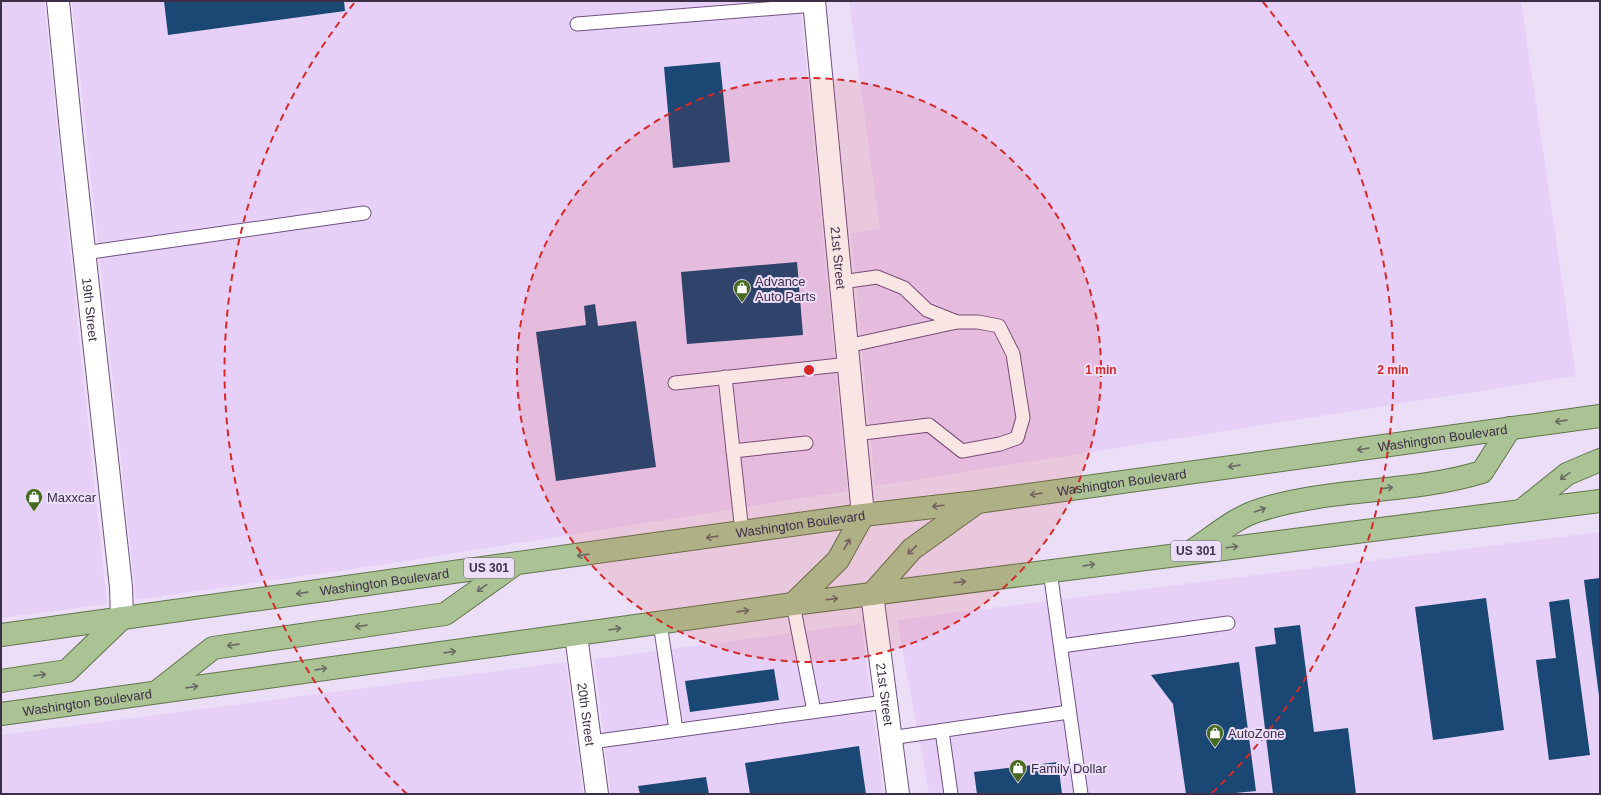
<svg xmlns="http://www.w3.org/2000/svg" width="1601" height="795" font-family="Helvetica,sans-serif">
  <rect width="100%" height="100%" fill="#ecdef7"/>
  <g fill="#e7d0f8">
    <path d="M1 1H44L107 604 1 618Z"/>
    <path d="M72 1H800L847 491 393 563 136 600Z"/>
    <path d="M849 1H1521L1576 376 875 486 851 233 880 229Z"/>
    <path d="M1600 532V794H929L897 620Z"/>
    <path d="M861 624 884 794H611L594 659Z"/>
    <path d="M566 662 583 794H1V735Z"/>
  </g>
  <g fill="#1a4773">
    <path d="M164 1H344L345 11 168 35Z"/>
    <path d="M720 62 730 162 673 168 664 67Z"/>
    <path d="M797 262 803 335 687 344 681 272Z"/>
    <path d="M595 304 598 326 636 321 656 467 556 481 536 332 586 325 584 306Z"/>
    <path d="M1600 578V696H1599L1584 580Z"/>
    <path d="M1486 598 1504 730 1433 740 1415 607Z"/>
    <path d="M1569 599 1590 755 1549 760 1536 660 1556 658 1549 602Z"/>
    <path d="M1300 625 1314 732 1348 728 1356 794H1273L1255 647 1276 644 1274 628Z"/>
    <path d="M1239 662 1256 791 1225 794H1186L1173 704 1151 675Z"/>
    <path d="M774 669 779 700 690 712 685 681Z"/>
    <path d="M859 746 866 794H750L745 763Z"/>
    <path d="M1058 762 1062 794H977L974 772Z"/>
    <path d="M706 777 709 794H640L638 786Z"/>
  </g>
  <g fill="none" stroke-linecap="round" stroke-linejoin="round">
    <defs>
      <g id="lane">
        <path d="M577 24 815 5"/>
        <path d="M84 253 364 213"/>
        <path d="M841 282 877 277 904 288 927 310 957 322H978L999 326 1013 354 1023 418 1017 438 1000 444 962 451 929 425 855 434"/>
        <path d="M847 346 957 322"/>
        <path d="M725 377 742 532"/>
        <path d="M675 383 849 364"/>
        <path d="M733 451 806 443"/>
        <path d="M1050 571 1081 794"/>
        <path d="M793 604 814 711"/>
        <path d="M660 623 676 730"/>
        <path d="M1061 646 1228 623"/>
        <path d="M942 731 951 794"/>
        <path d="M890 738 1069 712"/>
        <path d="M591 742 885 702"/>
      </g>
      <g id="street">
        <path id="s1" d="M58 1 72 141 121 587 122 618"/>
        <path id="s2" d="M814 1 863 515"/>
        <path id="s3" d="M872 594 898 794"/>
        <path id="s4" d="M576 635 597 794"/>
      </g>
      <g id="primary">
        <path d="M1521 511 1567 474 1600 460"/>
        <path d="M1195 549C1214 536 1238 516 1260 510 1332 487 1410 494 1482 472L1510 428"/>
        <path d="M872 594 912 549 976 503"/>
        <path d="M793 604 838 560 863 515"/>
        <path id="s5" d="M1 635 863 515 977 502 1600 416"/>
        <path d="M1 681 67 671 122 618"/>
        <path d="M158 691 213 648 445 614 511 567"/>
        <path id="s6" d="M1 714 793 604 1600 501"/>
      </g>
    </defs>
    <use href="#lane" stroke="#705185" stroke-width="15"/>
    <use href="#street" stroke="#705185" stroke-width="24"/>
    <use href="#primary" stroke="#60754a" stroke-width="24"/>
    <use href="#lane" stroke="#fff" stroke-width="13"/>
    <use href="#street" stroke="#fff" stroke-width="22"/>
    <use href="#primary" stroke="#abc394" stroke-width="22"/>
  </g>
  <defs><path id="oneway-shaft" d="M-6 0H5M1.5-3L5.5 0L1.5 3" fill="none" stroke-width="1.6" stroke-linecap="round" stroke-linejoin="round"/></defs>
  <g stroke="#696a66">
    <use href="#oneway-shaft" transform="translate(1561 421) rotate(172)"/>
    <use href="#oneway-shaft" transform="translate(1363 449) rotate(172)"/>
    <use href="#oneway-shaft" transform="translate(1234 466) rotate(172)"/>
    <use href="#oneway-shaft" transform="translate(1565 476) rotate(145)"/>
    <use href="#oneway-shaft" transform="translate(1387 488) rotate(-7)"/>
    <use href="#oneway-shaft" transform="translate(1036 494) rotate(172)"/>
    <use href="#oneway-shaft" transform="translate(938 506) rotate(173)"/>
    <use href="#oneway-shaft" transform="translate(1260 510) rotate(-19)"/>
    <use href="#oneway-shaft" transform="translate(712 537) rotate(172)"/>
    <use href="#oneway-shaft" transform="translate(847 544) rotate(-61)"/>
    <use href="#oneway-shaft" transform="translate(1232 547) rotate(-7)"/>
    <use href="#oneway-shaft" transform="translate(912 550) rotate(137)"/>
    <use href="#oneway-shaft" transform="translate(583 555) rotate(172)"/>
    <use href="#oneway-shaft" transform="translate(1089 565) rotate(-8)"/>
    <use href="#oneway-shaft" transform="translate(960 582) rotate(-7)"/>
    <use href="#oneway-shaft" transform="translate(482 588) rotate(144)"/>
    <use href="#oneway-shaft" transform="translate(302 593) rotate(172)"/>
    <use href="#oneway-shaft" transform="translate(832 599) rotate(-7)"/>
    <use href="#oneway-shaft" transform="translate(743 611) rotate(-8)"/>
    <use href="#oneway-shaft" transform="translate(361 626) rotate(172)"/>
    <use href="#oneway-shaft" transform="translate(615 629) rotate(-8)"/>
    <use href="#oneway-shaft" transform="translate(233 645) rotate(172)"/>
    <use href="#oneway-shaft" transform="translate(450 652) rotate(-8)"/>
    <use href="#oneway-shaft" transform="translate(321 669) rotate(-8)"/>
    <use href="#oneway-shaft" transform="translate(40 675) rotate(-8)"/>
    <use href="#oneway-shaft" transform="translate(192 687) rotate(-8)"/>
  </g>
  <circle cx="809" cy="370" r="292" fill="#d62828" fill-opacity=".12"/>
  <g fill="none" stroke="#d62828" stroke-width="2" stroke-dasharray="7 5">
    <circle cx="809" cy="370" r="292"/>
    <path d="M407 794A584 584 0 0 1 355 2M1263 2A584 584 0 0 1 1211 794"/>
  </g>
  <defs>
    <symbol id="shop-pin" viewBox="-11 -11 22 30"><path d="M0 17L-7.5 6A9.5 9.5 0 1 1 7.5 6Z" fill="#46681f" stroke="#ecdef7"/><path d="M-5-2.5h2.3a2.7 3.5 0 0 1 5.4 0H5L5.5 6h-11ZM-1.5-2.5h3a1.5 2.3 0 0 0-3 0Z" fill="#fff"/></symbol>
  </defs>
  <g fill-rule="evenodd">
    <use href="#shop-pin" x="732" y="278" width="20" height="27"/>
    <use href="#shop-pin" x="24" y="487" width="20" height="27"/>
    <use href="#shop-pin" x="1205" y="723" width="20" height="27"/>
    <use href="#shop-pin" x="1008" y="758" width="20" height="27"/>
  </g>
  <g text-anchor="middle" stroke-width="4" stroke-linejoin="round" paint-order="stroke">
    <g fill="#ecdef7" stroke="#72647c" stroke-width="1">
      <rect x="1171" y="541" width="50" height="20" rx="3"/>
      <rect x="464" y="558" width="50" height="20" rx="3"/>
    </g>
    <g font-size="12" font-weight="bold" fill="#3d2f47">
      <text x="1196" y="555">US 301</text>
      <text x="489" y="572">US 301</text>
    </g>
    <g font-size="13" fill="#3d2f47" stroke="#ecdef7">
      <text dy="5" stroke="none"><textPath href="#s2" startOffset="258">21st Street</textPath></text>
      <text dy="5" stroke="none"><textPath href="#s1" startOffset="310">19th Street</textPath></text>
      <text dy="5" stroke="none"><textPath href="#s5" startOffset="1455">Washington Boulevard</textPath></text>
      <text dy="5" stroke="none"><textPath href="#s5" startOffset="1131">Washington Boulevard</textPath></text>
      <text dy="5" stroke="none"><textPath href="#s5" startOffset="807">Washington Boulevard</textPath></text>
      <text dy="5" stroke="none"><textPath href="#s5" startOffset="387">Washington Boulevard</textPath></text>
      <text dy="5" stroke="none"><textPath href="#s3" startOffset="101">21st Street</textPath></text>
      <text dy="5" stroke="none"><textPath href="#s6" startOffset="87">Washington Boulevard</textPath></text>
      <text dy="5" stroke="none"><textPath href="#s4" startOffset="80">20th Street</textPath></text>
    </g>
    <g font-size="13" fill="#3d2f47" stroke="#ecdef7" text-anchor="start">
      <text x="755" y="286">Advance<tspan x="755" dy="15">Auto Parts</tspan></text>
      <text x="47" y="502">Maxxcar</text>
      <text x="1228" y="738">AutoZone</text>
      <text x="1031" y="773">Family Dollar</text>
    </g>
  </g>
  <circle cx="809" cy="370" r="6" fill="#d62828" stroke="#ecdef7" stroke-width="2"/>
  <g font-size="12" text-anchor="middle" font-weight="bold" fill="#d62828" stroke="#ecdef7" stroke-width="4" stroke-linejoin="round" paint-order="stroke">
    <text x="1101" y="374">1 min</text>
    <text x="1393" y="374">2 min</text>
  </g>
  <rect width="1601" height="795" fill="none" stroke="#3d2f47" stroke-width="4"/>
</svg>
